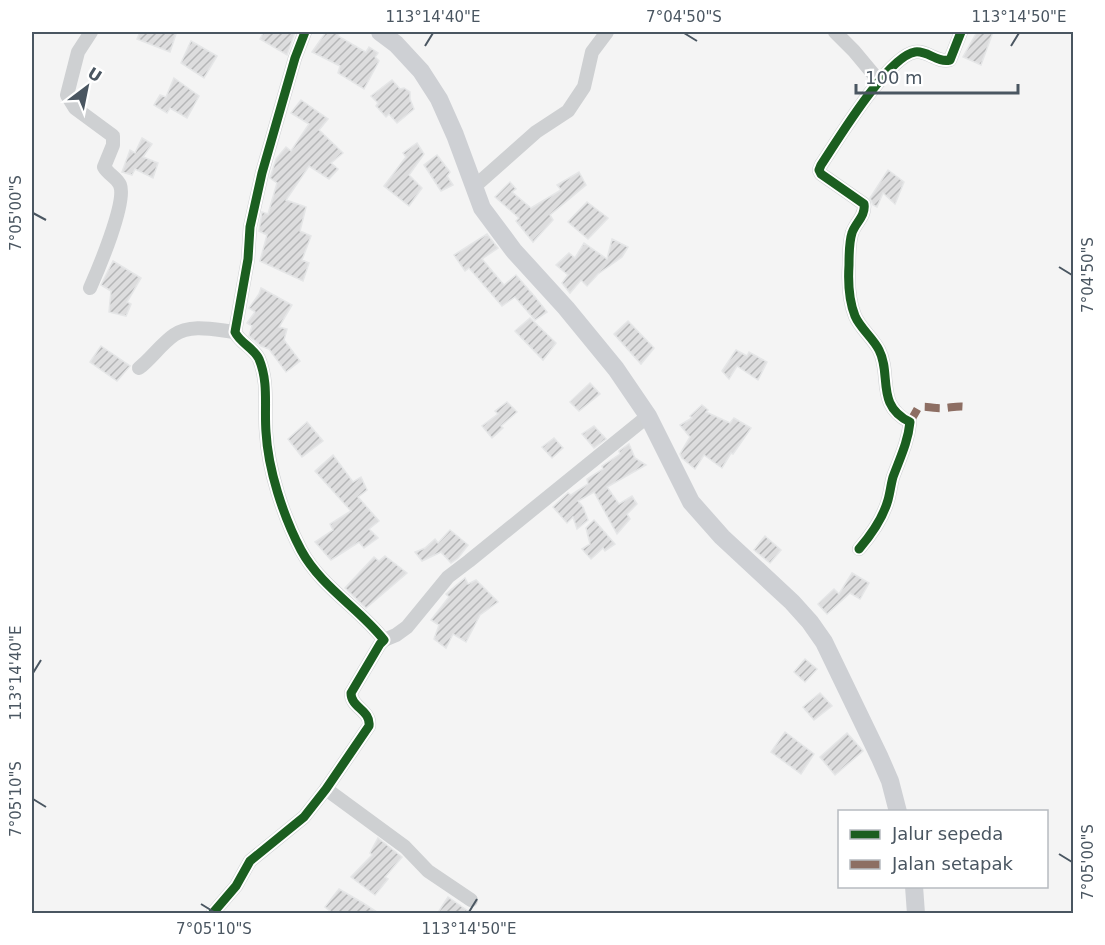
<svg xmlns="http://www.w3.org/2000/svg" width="1105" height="945" font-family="'DejaVu Sans',sans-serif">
  <defs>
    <pattern id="building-hatch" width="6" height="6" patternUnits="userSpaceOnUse" patternTransform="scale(1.5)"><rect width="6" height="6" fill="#ddddde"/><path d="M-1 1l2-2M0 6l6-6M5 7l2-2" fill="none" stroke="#b5b6b7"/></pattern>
  </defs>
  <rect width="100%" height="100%" fill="#f4f4f4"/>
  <g fill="url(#building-hatch)" stroke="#e5e6e7" stroke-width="1.5">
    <path d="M140 32H171L176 34 170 52 137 39Z"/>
    <path d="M264 32H295L287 55 260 39Z"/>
    <path d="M326 32H335L339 34 338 36 362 50 366 52 369 47 378 53 375 57 379 61 364 89 338 73 340 66 312 52Z"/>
    <path d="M977 32H993L981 65 963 57Z"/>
    <path d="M191 41 217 56 204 78 181 63Z"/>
    <path d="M174 78 199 96 187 118 170 108 167 113 154 105 160 95 166 97Z"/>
    <path d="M392 80 400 89 404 88 410 92V99L414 109 397 123 389 114 386 117 376 106 378 103 371 96Z"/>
    <path d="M301 100 328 119 319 130 343 153 331 163 338 169 329 179 309 166 286 200 306 207 300 231 311 236 302 260 309 263 303 281 260 261 267 235 259 231 262 212 268 214 277 183 270 178 276 159 286 147 291 151 309 124 291 113Z"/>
    <path d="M142 138 152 144 143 157 158 163 153 178 135 169 132 175 122 172 130 150 135 153Z"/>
    <path d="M417 143 424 154 409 175 422 188 409 206 384 186 406 157 403 153Z"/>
    <path d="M437 155 450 172 447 176 453 185 441 191 424 165Z"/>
    <path d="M888 170 904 182 895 204 883 193 877 207 873 205 870 198Z"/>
    <path d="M579 172 586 185 550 215 553 220 533 242 516 221 519 218 495 197 510 182 516 189 512 192 531 208 561 190 557 185Z"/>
    <path d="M587 202 608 218 588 239 568 222Z"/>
    <path d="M487 234 498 248 482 259 504 285 516 275 535 297 547 312 535 320 515 297 502 306 469 268 465 271 454 255Z"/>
    <path d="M612 239 628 247 622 257 598 274 587 286 581 280 570 293 562 283 568 275 556 265 569 253 575 258 584 243 607 259Z"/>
    <path d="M113 261 141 278 127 302 131 304 126 316 109 312 111 291 101 285Z"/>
    <path d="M261 288 292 305 279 327 287 329 284 340 300 361 286 372 269 349 261 346 249 336 252 326 247 323 255 312 249 308 259 294Z"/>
    <path d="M530 318 556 343 543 360 515 331Z"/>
    <path d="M628 321 654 348 641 364 614 334Z"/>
    <path d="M101 346 130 366 117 381 90 362Z"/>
    <path d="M736 350 747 356 749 352 767 362 758 380 737 366 729 379 722 371Z"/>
    <path d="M590 383 600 394 579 411 570 402Z"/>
    <path d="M507 402 517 412 501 426 503 428 492 438 482 426 498 414 495 411Z"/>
    <path d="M702 405 708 410 706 412 730 423 734 418 751 428 733 454 731 453 722 468 704 455 695 469 682 458 680 454 690 437 680 425 692 418 690 416Z"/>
    <path d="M307 422 323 441 302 457 288 439Z"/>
    <path d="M594 426 606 439 594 448 582 434Z"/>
    <path d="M554 438 563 448 552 458 542 447Z"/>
    <path d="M629 444 635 458 646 465 607 487 619 504 632 496 637 504 627 514 630 519 617 534 594 492 578 501 583 507 588 520 577 529 573 517 567 523 553 507 568 493 571 495 588 484 587 479 603 469 602 466 620 454 619 451Z"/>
    <path d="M333 455 353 482 361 477 367 490 358 497 379 521 369 529 378 538 364 548 359 542 331 560 315 542 333 530 330 524 351 511 315 471Z"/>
    <path d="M594 520 615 544 605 551 603 548 591 559 582 549 590 544 586 528Z"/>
    <path d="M450 530 468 545 458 558 451 563 441 552 422 561 415 552 425 548 435 539 438 543Z"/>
    <path d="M765 536 781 550 770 563 754 550Z"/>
    <path d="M385 556 407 573 366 608 345 588 374 557 379 561Z"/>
    <path d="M852 573 869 583 860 599 850 593 827 614 818 604 834 589 839 594Z"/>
    <path d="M465 578 468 584 476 580 498 602 480 615 466 642 453 634 446 648 434 639 439 625 431 620 449 597 446 594Z"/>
    <path d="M805 659 817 669 805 682 794 672Z"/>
    <path d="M820 693 832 706 814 720 803 707Z"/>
    <path d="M785 732 814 754 801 774 771 752Z"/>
    <path d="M847 733 863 751 835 775 820 757Z"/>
    <path d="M378 838 402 857 385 877 388 879 375 895 351 877 372 855 370 853Z"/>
    <path d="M339 889 363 903 380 914H334L325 907Z"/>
    <path d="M448 897 472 914H437Z"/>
  </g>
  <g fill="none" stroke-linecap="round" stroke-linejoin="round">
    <g stroke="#ced0d2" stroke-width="14">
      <path d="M835 32 854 51 879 81"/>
      <path d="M474 187 536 132 568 111 584 87 592 52 607 32"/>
      <path d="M90 288C98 270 127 202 120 185 117 178 108 174 104 167L113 145V136L75 108 67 95 78 52 91 32"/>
      <path d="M139 368C151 359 161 344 174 335 191 323 216 330 235 332"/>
      <path d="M859 549C871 535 883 518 888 500 890 493 891 484 893 477 900 458 908 442 910 422 875 405 892 375 879 350 873 338 860 328 855 316 849 301 848 281 849 265 849 256 849 242 852 233 855 223 866 216 864 204L821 174 819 170 821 165C837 141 888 56 915 52 927 50 937 63 950 60L961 32"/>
      <path d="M384 640 396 635 407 627 448 577 469 561 648 416"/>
      <path d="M326 789 405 847 428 871 471 900"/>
      <path d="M212 914 236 886 250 861 304 817 326 789 369 726C371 710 351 708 351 693L380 644 384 640C359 608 321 587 301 550 283 516 268 469 266 432 264 407 269 383 259 359 254 348 240 343 235 332L248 259 250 227 262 173 295 58 305 32"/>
    </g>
    <g stroke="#ced0d4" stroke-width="18">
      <path d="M380 32 396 44 421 71 439 99 455 135 482 208 514 251 566 308 616 369 648 416 691 502 722 537 792 602 810 622 824 642 880 758 890 781 898 812"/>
      <path d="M914 886 916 914"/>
    </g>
    <path stroke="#8d6e63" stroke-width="8" stroke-dasharray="15 8" stroke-linecap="butt" d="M910 422 918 408C925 405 929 408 937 408 948 409 956 405 967 407"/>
    <defs>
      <g id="cycleway">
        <path d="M859 549C871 535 883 518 888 500 890 493 891 484 893 477 900 458 908 442 910 422 875 405 892 375 879 350 873 338 860 328 855 316 849 301 848 281 849 265 849 256 849 242 852 233 855 223 866 216 864 204L821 174 819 170 821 165C837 141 888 56 915 52 927 50 937 63 950 60L961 32"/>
        <path d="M212 914 236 886 250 861 304 817 326 789 369 726C371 710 351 708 351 693L380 644 384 640C359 608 321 587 301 550 283 516 268 469 266 432 264 407 269 383 259 359 254 348 240 343 235 332L248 259 250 227 262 173 295 58 305 32"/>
      </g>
    </defs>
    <use href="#cycleway" stroke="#fff" stroke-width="13"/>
    <use href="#cycleway" stroke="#1b5e20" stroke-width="9"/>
  </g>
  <path fill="none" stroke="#4a5661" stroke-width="2" d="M684 33 697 41M425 46 433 33M1011 46 1019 33M33 213 46 220M1059 267 1072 275M33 673 41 660M33 799 46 807M1059 854 1072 862M201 904 214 912M469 912 477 899"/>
  <rect width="1105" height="945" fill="none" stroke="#ffffff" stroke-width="66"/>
  <rect x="838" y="810" width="210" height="78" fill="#ffffff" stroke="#b7bbc0" stroke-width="1.5"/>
  <rect x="850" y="830" width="30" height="9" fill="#1b5e20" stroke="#b7bbc0" stroke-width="1.5"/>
  <text x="892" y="840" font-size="18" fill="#4a5661">Jalur sepeda</text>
  <rect x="850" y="860" width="30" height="9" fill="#8d6e63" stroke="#b7bbc0" stroke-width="1.5"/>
  <text x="892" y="870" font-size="18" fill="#4a5661">Jalan setapak</text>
  <g transform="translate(87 87) rotate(32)" stroke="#ffffff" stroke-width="4.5" paint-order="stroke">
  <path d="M0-4.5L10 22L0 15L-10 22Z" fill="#4a5661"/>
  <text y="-9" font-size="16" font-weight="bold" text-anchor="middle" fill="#4a5661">U</text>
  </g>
  <path d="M856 84v9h162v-9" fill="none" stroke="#4a5661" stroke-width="3"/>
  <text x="865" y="84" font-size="18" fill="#4a5661" stroke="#ffffff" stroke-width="4.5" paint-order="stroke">100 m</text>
  <rect x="33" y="33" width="1039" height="879" fill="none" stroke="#4a5661" stroke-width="2"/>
  <g font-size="15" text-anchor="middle" fill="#4a5661">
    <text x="433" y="22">113°14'40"E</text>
    <text x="684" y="22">7°04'50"S</text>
    <text x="1019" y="22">113°14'50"E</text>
    <text transform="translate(16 213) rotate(-90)" y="5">7°05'00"S</text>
    <text transform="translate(1088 275) rotate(-90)" y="5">7°04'50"S</text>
    <text transform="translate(16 673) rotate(-90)" y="5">113°14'40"E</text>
    <text transform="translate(16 799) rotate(-90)" y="5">7°05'10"S</text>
    <text transform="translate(1088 862) rotate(-90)" y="5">7°05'00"S</text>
    <text x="214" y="934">7°05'10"S</text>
    <text x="469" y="934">113°14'50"E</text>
  </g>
</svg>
